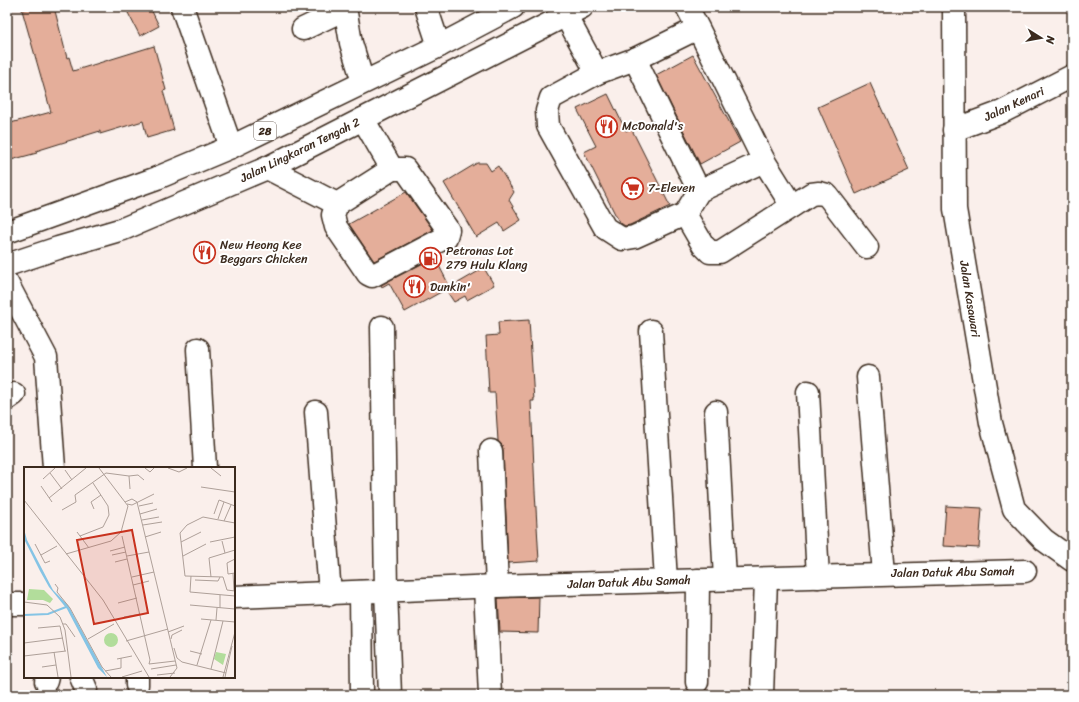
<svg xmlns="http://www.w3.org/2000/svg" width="1079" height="702" font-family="Sriracha,sans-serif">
  <rect width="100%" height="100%" fill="#faefeb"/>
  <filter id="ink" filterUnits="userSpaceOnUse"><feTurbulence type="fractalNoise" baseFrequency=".025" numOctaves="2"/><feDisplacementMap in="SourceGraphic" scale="8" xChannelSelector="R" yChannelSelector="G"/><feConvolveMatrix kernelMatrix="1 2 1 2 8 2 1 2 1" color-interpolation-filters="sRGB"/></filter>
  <g filter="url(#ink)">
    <g fill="#e4ae9a" stroke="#3b2a1e">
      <path d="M33 7H54L67 58 69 57 73 71 154 46 166 90 163 91 174 130 147 138 143 121 100 134V131L36 151 37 153 7 161V124L51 112 22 10Z"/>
      <path d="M125 7H150L159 26 140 36Z"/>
      <path d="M693 55 740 142 700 164 656 75Z"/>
      <path d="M870 83 909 170 856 194 818 107Z"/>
      <path d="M608 94 626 131 631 128 670 206 630 225 625 226 619 222 584 152 596 146 577 109Z"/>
      <path d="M477 163H486L491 171 498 166 514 192 509 200 521 220 504 231 499 223 476 237 444 183Z"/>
      <path d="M406 192 433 230 374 261 349 224Z"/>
      <path d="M439 255 435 258 450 287 405 312 389 283 382 287 381 285Z"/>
      <path d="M484 268 494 285 467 300 465 296 454 302 446 290Z"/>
      <path d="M529 320 534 401H531L535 491 539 561 508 563 503 450 502 445 498 441 495 393H489L486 336 499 335 498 322Z"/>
      <path d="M946 506 982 508 979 548 943 546Z"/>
      <path d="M539 597 538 633 500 632 498 598Z"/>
    </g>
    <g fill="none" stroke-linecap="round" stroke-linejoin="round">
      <defs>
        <g id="minor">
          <path d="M182 7 231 147"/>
          <path d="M345 7 351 43 363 82"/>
          <path d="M426 7 439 46"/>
          <path d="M687 7 698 28 764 161 699 191 685 214 634 237 622 239 605 228 548 126 547 111 551 98 597 73 635 59 698 28"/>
          <path d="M954 7 955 209 991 423 1014 509 1044 540 1072 560"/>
          <path d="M566 16 597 73"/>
          <path d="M303 29 345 9"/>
          <path d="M635 59 699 191"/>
          <path d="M954 130 1002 112 1072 76"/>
          <path d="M764 161 792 206"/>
          <path d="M267 168 337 204 392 169 363 119"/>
          <path d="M337 204 333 215 336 227 368 274 372 276 446 237 448 230 405 169H392"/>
          <path d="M685 214 703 245 710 252H720L811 194 819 193 827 195 867 247"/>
          <path d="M7 283 46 357 54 468"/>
          <path d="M382 327 386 590 390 695"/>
          <path d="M651 331 666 581"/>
          <path d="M198 349 205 468"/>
          <path d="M868 377 884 574"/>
          <path d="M808 392 818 577"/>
          <path d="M7 399 14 394"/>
          <path d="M316 412 330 594"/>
          <path d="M716 412 725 579"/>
          <path d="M491 451 497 586"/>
          <path d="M485 587 490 695"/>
          <path d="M361 592 362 695"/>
          <path d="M234 597 497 586 1025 571"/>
          <path d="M7 604H25"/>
          <path d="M81 677 86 689"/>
          <path d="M137 677V685"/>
          <path d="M46 681 47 677"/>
          <path d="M697 682 698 580"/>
          <path d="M762 695 766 579"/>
        </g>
        <g id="highway">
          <path d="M7 232 157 178 231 147 439 46 513 7"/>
          <path d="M7 265 58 248 123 229 267 168 582 7"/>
        </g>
      </defs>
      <use href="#minor" stroke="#3b2a1e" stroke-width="25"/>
      <use href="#highway" stroke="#3b2a1e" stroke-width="25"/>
      <use href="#minor" stroke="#fff" stroke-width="22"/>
      <use href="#highway" stroke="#fff" stroke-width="22"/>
    </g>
  </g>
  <defs>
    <symbol id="restaurant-ring" viewBox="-11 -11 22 22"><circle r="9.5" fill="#fff" stroke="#c8321e" stroke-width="1.5"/><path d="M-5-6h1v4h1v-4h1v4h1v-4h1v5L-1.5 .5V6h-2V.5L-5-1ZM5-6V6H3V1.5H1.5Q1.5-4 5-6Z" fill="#c8321e"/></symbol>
    <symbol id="supermarket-ring" viewBox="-11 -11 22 22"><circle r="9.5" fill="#fff" stroke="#c8321e" stroke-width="1.5"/><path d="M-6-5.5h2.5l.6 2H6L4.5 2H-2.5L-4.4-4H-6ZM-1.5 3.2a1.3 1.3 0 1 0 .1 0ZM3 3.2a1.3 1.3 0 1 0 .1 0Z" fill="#c8321e"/></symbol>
    <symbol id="fuel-ring" viewBox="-11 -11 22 22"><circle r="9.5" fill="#fff" stroke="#c8321e" stroke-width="1.5"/><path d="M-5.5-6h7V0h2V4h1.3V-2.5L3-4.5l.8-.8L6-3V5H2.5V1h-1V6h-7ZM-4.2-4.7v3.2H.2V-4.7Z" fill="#c8321e"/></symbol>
  </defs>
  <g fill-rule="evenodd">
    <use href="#restaurant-ring" x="594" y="114" width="25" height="25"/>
    <use href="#supermarket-ring" x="620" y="176" width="25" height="25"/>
    <use href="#restaurant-ring" x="192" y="240" width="25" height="25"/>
    <use href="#fuel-ring" x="418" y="246" width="25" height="25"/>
    <use href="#restaurant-ring" x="402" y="274" width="25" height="25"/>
  </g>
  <g text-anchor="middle" stroke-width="4" stroke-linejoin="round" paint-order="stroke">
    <rect fill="#fff" stroke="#766a62" stroke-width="1" x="254" y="122" width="22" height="18" rx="3"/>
    <g font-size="11" font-weight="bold" fill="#3b2a1e">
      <text x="265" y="135">28</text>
    </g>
    <g font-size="12" fill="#3b2a1e" stroke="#fff">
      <text transform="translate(1014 104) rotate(-25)" y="4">Jalan Kenari</text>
      <text transform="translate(300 150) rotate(-26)" y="4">Jalan Lingkaran Tengah 2</text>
      <text transform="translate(970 299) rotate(81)" y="4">Jalan Kasawari</text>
      <text transform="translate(953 572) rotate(-1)" y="4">Jalan Datuk Abu Samah</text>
      <text transform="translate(629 582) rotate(-2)" y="4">Jalan Datuk Abu Samah</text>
    </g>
    <g font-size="12" fill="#3b2a1e" stroke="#fff" text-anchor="start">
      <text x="622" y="130">McDonald's</text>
      <text x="648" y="192">7-Eleven</text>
      <text x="220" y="249">New Heong Kee<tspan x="220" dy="14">Beggars Chicken</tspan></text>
      <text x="446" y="255">Petronas Lot<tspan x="446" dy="14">279 Hulu Klang</tspan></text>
      <text x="430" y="291">Dunkin'</text>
    </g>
  </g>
  <g transform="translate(24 467)">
    <rect width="211" height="211" fill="#faefeb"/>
    <path d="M5 122 20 123 29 132 26 136 19 133H3ZM80 173a7 7 0 1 1 14 0a7 7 0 1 1-14 0ZM192 185 202 187 199 198 190 192Z" fill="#b2dd9b"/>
    <path d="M0 62 3 73 29 123 44 138 83 210 74 201 43 142 25 120 16 104 1 74Z" fill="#85c4e5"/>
    <path fill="none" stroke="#85c4e5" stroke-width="2" d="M0 148 24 147 42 140"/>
    <path fill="none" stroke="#aea099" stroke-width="1" d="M121 1 126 5 130 1M144 1 155 5 163 1M187 1 197 9M41 3 48 13M26 6 38 22M82 6 105 9 106 22M105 9 114 8 120 13M19 12 31 1M17 19 28 35M177 20 211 25M25 31 62 1M0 33 79 133 125 210M101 35 108 32 113 35M113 35 153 201 146 210M103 37 108 38 130 27M115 39 129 36M70 42 67 35 77 28M38 43 52 35 51 28 82 6M116 47 133 42M190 47 195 33 211 39M194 52 200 35M118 53 135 50M200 54 207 38M211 56 179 50 163 58 156 66 161 109 199 110 203 123 211 124M119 58 138 55M53 65 65 81M56 69 79 60 85 48 84 39 69 16M98 69 126 193 125 197 151 194M121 70 137 65M198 74 201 86M157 75 177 65M186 75 211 70M11 77 21 96 26 94M86 84 101 80M42 87 87 74 97 65 104 39 75 1M17 88 33 79M88 88 102 85M103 89 125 85M159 89 182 77M211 92 203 96 204 107 211 106M91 95 103 92M209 106 210 124M167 109 166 125 211 129M108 110 130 105M187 110 185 91 211 83M171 113 194 114 196 110M31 117 34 121 33 125 46 141 78 200 87 210M109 118 125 114M0 135 23 138 36 150 41 163 47 210M94 136 113 131M166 138 211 142M196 141V128M100 150 116 147M177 152 211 155M192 153 193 141M39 157H42L51 170M14 161 36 159 41 184M144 165 160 159M64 172 90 157M147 172 148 168 158 163M102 174 144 162M0 176 39 171M150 181 153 191 158 195 202 206M166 184 178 187M30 185 34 210M0 189 42 184M93 192 108 189M173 198 187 153M18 200 32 198M127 202 152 198M187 202 199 154M81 204 97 201V191M133 208 151 206M98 210 118 204M199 210 211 165M201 210 208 179"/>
    <path fill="#c8321e" fill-opacity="0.15" stroke="#c8321e" stroke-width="2" d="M108 63 124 146 70 157 53 73Z"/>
    <rect width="211" height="211" fill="none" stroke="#3b2a1e" stroke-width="2"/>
  </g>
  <rect width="1079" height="702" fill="none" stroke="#fff" stroke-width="24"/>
  <rect x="12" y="12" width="1055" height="678" fill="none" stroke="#3b2a1e" stroke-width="1.5" filter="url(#ink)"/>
  <g transform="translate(1041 38) rotate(101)" stroke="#ffffff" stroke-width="3" paint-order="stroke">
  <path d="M0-3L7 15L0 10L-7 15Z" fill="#3b2a1e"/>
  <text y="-6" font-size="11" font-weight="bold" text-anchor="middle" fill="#3b2a1e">N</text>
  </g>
</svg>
